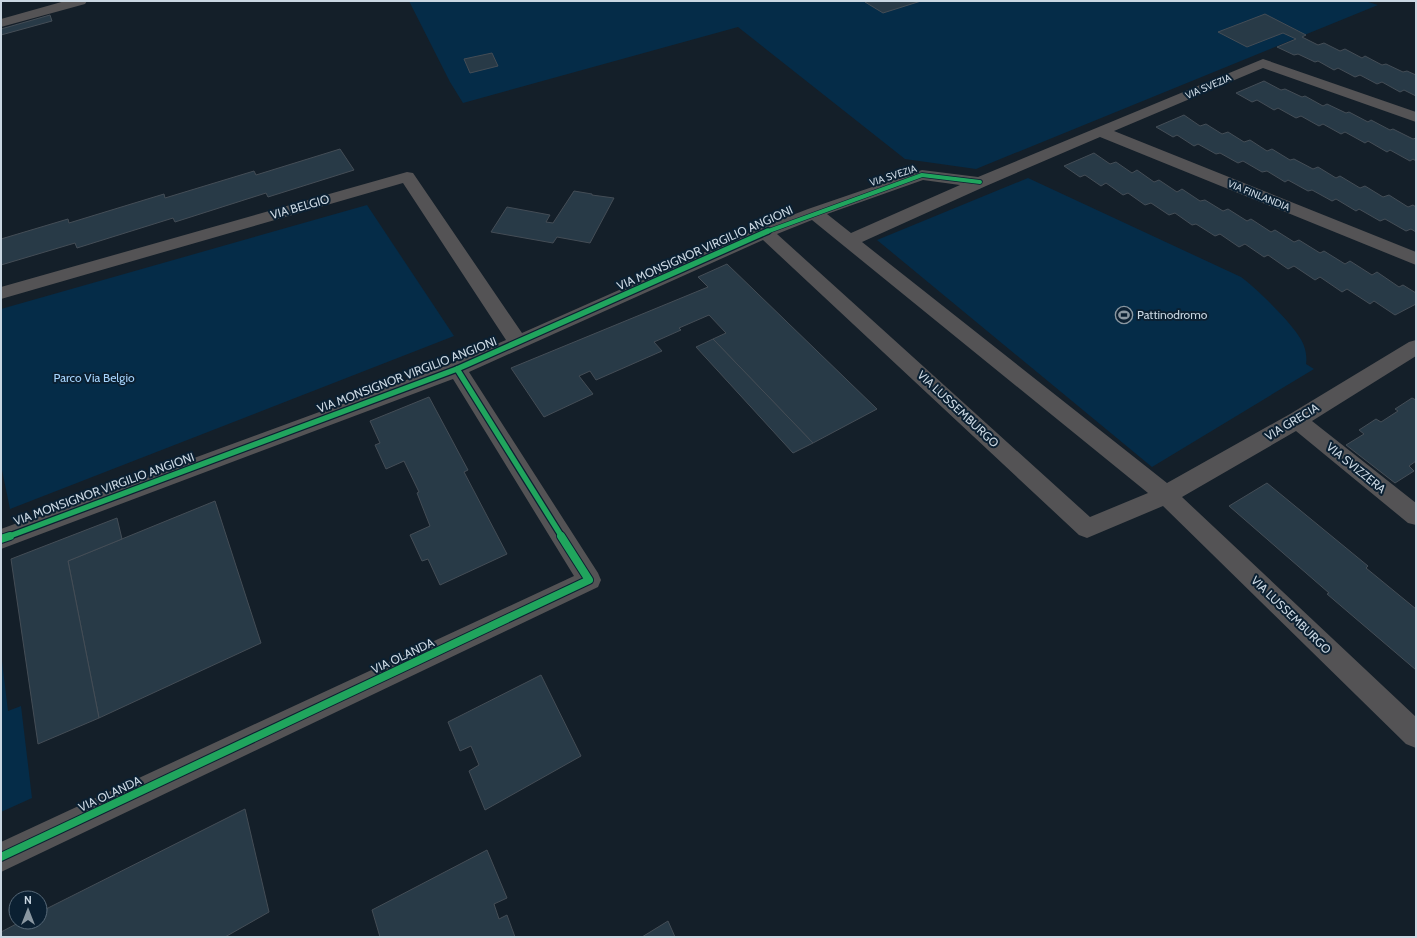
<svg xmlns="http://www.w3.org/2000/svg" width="1417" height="938" font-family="Cabin,sans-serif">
  <rect width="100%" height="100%" fill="#141f29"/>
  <g fill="#052c48">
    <path d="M409 1H1365L1378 5 976 169 905 159 738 27 463 103 450 82Z"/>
    <path d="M1028 178 1241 277C1255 287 1300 330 1304 346 1306 351 1307 359 1306 364L1314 369 1152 467 877 240Z"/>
    <path d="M367 205 454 336 10 509 1 465V309Z"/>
    <path d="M1 653 8 711 21 706 32 798 1 812Z"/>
  </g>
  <g fill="#283a47" stroke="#444d56">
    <path d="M867 1H921L883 13 865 2Z"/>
    <path d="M1265 14 1306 35 1302 37 1318 45 1324 43 1340 51 1345 49 1362 58 1365 56 1382 65 1386 64 1403 72 1407 71 1416 75V96L1404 90 1400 92 1382 82 1377 84 1360 75 1355 77 1338 68 1334 70 1318 61 1315 62 1298 54 1294 55 1277 47 1296 39 1283 33 1247 47 1218 32Z"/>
    <path d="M50 15 52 21 1 35V29Z"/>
    <path d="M492 53 498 66 470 73 464 59Z"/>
    <path d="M1264 81 1281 90 1285 89 1302 97 1305 96 1323 106 1327 104 1346 113 1349 112 1368 122 1371 120 1390 130 1393 129 1413 139 1416 138V161L1413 159 1410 161 1390 150 1387 152 1368 141 1365 143 1345 132 1341 134 1323 124 1319 126 1301 116 1296 118 1278 108 1274 110 1257 100 1252 102 1236 93Z"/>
    <path d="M1184 115 1200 126 1206 124 1222 134 1228 132 1244 142 1250 140 1267 151 1272 149 1290 160 1294 159 1313 169 1318 167 1336 178 1340 176 1360 188 1365 186 1383 197 1389 195 1408 207 1413 205 1416 207V232L1411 229 1406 231 1385 219 1380 221 1359 209 1356 211 1336 199 1332 201 1312 190 1308 191 1288 180 1285 182 1267 171 1262 172 1243 161 1238 163 1220 153 1216 154 1198 144 1194 146 1177 135 1173 137 1156 127Z"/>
    <path d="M340 149 354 170 268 197 266 193 175 222 173 218 77 248 75 243 1 265V239L68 219 69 223 164 194 165 198 254 171 256 175Z"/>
    <path d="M1094 153 1110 164 1116 162 1132 173 1137 170 1154 182 1159 180 1177 192 1182 189 1200 201 1205 200 1223 211 1228 209 1247 221 1251 219 1271 232 1275 230 1294 242 1299 240 1320 253 1324 251 1345 264 1350 261 1372 275 1377 272 1399 287 1403 285 1416 293V304L1395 315 1374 301 1370 304 1347 289 1342 292 1320 277 1315 280 1294 266 1288 269 1268 255 1264 257 1245 244 1239 247 1220 234 1215 236 1196 224 1192 225 1175 213 1169 215 1151 203 1145 205 1128 193 1123 195 1106 183 1101 186 1085 175 1080 177 1064 166Z"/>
    <path d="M574 191 592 194V195L614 198 590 243 557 237 553 243 491 232 507 207 550 215 546 222 553 223Z"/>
    <path d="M727 264 877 409 813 443 713 339 726 333 709 315 679 328 681 330 654 342 662 351 596 380 590 371 579 376 593 394 544 417 511 368 708 287 698 277Z"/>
    <path d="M713 339 813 443 793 453 696 347Z"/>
    <path d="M429 397 468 470 464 472 507 554 440 585 428 559 422 561 410 535 430 526 417 493 419 492 404 461 386 469 375 445 380 443 370 421Z"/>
    <path d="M1412 398 1416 400V461L1409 466 1414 471 1395 483 1346 445 1364 434 1359 430 1376 419 1381 422 1398 411 1395 409Z"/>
    <path d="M1267 483 1368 566 1366 568 1416 609V670L1327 594 1329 593 1229 506Z"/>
    <path d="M215 501 261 643 99 718 68 561Z"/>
    <path d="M117 518 122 539 68 561 99 718 38 744 11 559Z"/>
    <path d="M541 675 581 756 485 810 469 771 479 765 471 746 460 751 448 722Z"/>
    <path d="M245 809 269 912 225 937H1V932L20 922H40V912Z"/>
    <path d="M487 850 507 898 494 904 499 919 507 915 515 937H380L372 910Z"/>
    <path d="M668 921 675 937H642Z"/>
  </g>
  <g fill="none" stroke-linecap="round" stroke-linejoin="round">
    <g fill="#545355" fill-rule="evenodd">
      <path d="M65 1H87L85 4 1 27V19Z"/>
      <path d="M1263 59 1416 112V122L1263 68 1114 131 1416 252V265L1100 137 986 186 862 242 1167 483 1290 414 1409 342 1416 340V356L1312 421 1416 503V525L1408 523 1296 431 1182 497 1416 717V748L1406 744 1163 506 1087 538 1079 535 763 240 469 372 598 573 601 580 598 587 1 872V842L574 576 453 379 1 549V529L450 364 506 340 403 183 1 299V287L407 172 413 173 522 333 759 228 808 209 922 170 978 177ZM923 180 960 185 851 233 827 214ZM812 220 1148 493 1090 517 777 234Z"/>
    </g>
    <defs>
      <path id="cycleway-far2" d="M766 232 922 175 980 182"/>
      <g id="cycleway-far1">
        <path d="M457 369 562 537"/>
        <path d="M7 537 457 369 768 231"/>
      </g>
      <g id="cycleway">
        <path d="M1 539 10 536"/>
        <path d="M1 857 589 580 561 536"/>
      </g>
    </defs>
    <use href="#cycleway-far2" stroke="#0b2032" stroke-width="5.5"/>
    <use href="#cycleway-far1" stroke="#0b2032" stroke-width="8"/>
    <use href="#cycleway" stroke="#0b2032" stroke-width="10"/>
    <use href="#cycleway-far2" stroke="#20a55d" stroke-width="4"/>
    <use href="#cycleway-far1" stroke="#20a55d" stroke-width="5.5"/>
    <use href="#cycleway" stroke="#20a55d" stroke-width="8"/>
  </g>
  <defs>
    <symbol id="stadium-ring" viewBox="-11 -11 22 22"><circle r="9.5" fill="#0b2032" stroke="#8a97a1" stroke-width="1.5"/><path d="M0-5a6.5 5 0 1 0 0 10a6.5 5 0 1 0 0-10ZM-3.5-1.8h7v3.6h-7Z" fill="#8a97a1"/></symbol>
  </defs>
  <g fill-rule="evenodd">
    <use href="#stadium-ring" x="1114" y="305" width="20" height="20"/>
  </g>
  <g text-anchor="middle" stroke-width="4" stroke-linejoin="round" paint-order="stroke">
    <g font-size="10" fill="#cad7e2" stroke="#0b2032">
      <text transform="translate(1208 86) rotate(-23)" y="4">VIA SVEZIA</text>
      <text transform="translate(893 175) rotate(-18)" y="4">VIA SVEZIA</text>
      <text transform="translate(1259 195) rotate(22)" y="4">VIA FINLANDIA</text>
    </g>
    <g font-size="12" fill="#cad7e2" stroke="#0b2032">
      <text transform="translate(300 207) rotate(-16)" y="4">VIA BELGIO</text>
      <text transform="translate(705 248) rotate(-24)" y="4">VIA MONSIGNOR VIRGILIO ANGIONI</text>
      <text transform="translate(407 375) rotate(-21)" y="4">VIA MONSIGNOR VIRGILIO ANGIONI</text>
      <text transform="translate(958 409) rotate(43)" y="4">VIA LUSSEMBURGO</text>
      <text transform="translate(1292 422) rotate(-31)" y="4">VIA GRECIA</text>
      <text transform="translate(1356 468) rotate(39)" y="4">VIA SVIZZERA</text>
      <text transform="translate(104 489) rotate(-20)" y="4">VIA MONSIGNOR VIRGILIO ANGIONI</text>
      <text transform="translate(1291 615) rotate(44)" y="4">VIA LUSSEMBURGO</text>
      <text transform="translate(403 656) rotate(-25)" y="4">VIA OLANDA</text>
      <text transform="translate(110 794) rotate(-25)" y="4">VIA OLANDA</text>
    </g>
    <g font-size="12" fill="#cad7e2" stroke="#0b2032" text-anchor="start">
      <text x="1137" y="319">Pattinodromo</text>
    </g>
    <g font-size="12" fill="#a7d5fe" stroke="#0b2032">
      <text x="94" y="382">Parco Via Belgio</text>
    </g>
  </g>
  <rect width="1417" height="938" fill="none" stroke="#cad7e2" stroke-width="4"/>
  <g transform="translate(28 910)"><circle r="19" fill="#0b2032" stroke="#576978"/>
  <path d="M0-3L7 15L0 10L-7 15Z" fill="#8a97a1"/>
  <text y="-6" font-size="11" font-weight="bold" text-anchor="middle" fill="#cad7e2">N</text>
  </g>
</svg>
